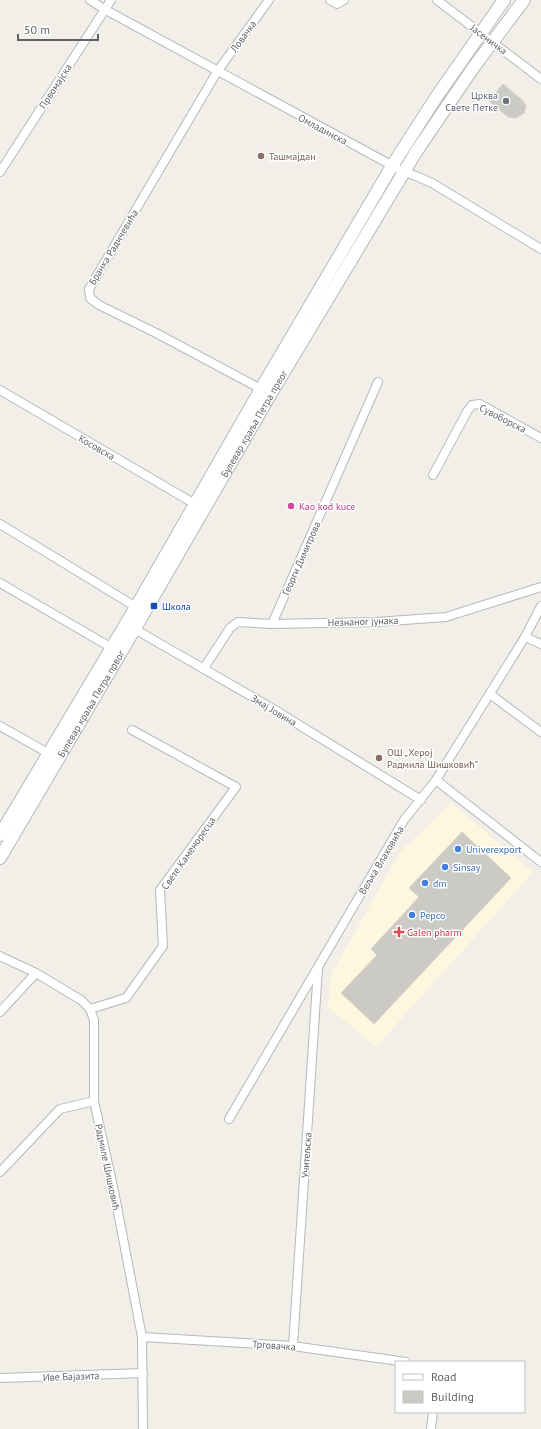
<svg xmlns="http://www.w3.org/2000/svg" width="541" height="1429" font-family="'PT Sans',sans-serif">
  <rect width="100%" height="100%" fill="#f1efe8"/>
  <path fill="#fef7e0" d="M451 803 533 872 376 1047 328 1007 332 973 400 852Z"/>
  <g fill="#cccac5" stroke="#d6d1c6">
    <path d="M503 84 523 101 526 106 524 113 516 118 508 117 489 101Z"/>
    <path d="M462 832 511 878 374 1024 341 993 377 955 371 949 419 897 409 888Z"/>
  </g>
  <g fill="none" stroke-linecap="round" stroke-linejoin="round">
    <defs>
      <g id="minor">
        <path d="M90 0 104 9 404 172 416 176 432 183 541 249"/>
        <path d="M330 0 337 4 344 0"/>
        <path d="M437 0 541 79"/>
        <path d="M0 172 111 0"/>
        <path d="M261 389 156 333 99 305 90 298 89 289 217 72 269 0"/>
        <path d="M0 390 195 504"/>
        <path d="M433 475 468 410 472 405 480 404 541 438"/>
        <path d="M0 524 136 607"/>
        <path d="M0 583 112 648"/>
        <path d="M272 624 378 382"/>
        <path d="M131 627 270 707 421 800"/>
        <path d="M525 637 541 644"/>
        <path d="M204 668 230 628 238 622 272 624 376 622 446 617 541 587"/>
        <path d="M490 694 541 732"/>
        <path d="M0 726 48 753"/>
        <path d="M436 780 541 862"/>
        <path d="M0 956 36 973 81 1000 90 1009 94 1020V1101L114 1191 142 1337 143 1429"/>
        <path d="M90 1009 126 998 163 946 160 890 236 787 132 730"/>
        <path d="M0 1012 36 973"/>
        <path d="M229 1119 404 820 436 780 525 637 541 606"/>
        <path d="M0 1172 60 1109 94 1101"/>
        <path d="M142 1337 293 1346 406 1362"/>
        <path d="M293 1346 318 968"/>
        <path d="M0 1378 143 1373"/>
        <path d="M431 1429 433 1412"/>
      </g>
      <g id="secondary">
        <path d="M0 835 136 607 261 389 392 166 437 96 504 0"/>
        <path id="s1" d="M0 858 141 618 270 395 416 152 473 68 524 0"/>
      </g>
    </defs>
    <use href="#minor" stroke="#b5b8bc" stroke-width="10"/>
    <use href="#secondary" stroke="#b6babf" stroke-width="14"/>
    <use href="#minor" stroke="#fff" stroke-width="8"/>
    <use href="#secondary" stroke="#fff" stroke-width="12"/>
  </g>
  <circle fill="#6b7280" stroke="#fff" stroke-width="1.5" cx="506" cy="101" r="4"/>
  <g fill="#8d6e63" stroke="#fff" stroke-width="1.5">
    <circle cx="261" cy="156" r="4"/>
    <circle cx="379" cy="758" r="4"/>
  </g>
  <circle fill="#d1479c" stroke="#fff" stroke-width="1.5" cx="291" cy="506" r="4"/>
  <rect fill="#1a4fb4" stroke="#fff" stroke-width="1.5" x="150" y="602" width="8" height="8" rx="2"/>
  <g fill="#3f7fe0" stroke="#fff" stroke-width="1.5">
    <circle cx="458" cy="849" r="4"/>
    <circle cx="445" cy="867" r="4"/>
    <circle cx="425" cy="883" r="4"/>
    <circle cx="412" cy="915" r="4"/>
  </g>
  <path fill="#e0444e" stroke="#fff" stroke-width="1.5" d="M397 926h4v4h4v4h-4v4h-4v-4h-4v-4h4z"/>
  <g text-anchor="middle" stroke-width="3" stroke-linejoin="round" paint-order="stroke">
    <g font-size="10" fill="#5f6368" stroke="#fff">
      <text transform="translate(243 36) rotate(-54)" y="4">Ловачка</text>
      <text transform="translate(489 39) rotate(37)" y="4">Јасеничка</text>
      <text transform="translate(55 86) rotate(-57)" y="4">Првомајска</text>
      <text transform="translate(323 129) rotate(28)" y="4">Омладинска</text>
      <text transform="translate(113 247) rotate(-59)" y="4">Бранка Радичевића</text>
      <text transform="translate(503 418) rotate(27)" y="4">Сувоборска</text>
      <text dy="4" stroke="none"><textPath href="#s1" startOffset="503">Булевар краља Петра првог</textPath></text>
      <text transform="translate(97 447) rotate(30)" y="4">Косовска</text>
      <text transform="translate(301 558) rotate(-66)" y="4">Георги Димитрова</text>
      <text transform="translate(363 621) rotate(-2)" y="4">Незнаног јунака</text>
      <text dy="4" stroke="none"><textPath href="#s1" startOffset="179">Булевар краља Петра првог</textPath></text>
      <text transform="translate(274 710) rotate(31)" y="4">Змај Јовина</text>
      <text transform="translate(188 853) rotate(-55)" y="4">Свете Каменоресца</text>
      <text transform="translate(381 860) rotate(-59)" y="4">Вељка Влаховића</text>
      <text transform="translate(306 1155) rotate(-86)" y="4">Учитељска</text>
      <text transform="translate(108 1167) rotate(78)" y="4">Радмиле Шишковић</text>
      <text transform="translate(274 1345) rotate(4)" y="4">Трговачка</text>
      <text transform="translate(71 1376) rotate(-2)" y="4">Иве Бајазита</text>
    </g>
    <g font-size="10" fill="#5b616d" stroke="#fff" text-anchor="end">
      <text x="498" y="99">Црква<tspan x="498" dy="12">Свете Петке</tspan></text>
    </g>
    <g font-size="10" fill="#785e54" stroke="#fff" text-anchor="start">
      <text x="269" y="160">Ташмајдан</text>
      <text x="387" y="756">ОШ „Херој<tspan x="387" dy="12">Радмила Шишковић”</tspan></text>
    </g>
    <g font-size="10" fill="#b23c85" stroke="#fff" text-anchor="start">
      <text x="299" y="510">Kao kod kuce</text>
    </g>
    <g font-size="10" fill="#164399" stroke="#fff" text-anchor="start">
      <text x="162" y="610">Школа</text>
    </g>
    <g font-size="10" fill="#366cbe" stroke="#fff" text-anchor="start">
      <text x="466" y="853">Univerexport</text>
      <text x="453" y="871">Sinsay</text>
      <text x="433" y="887">dm</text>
      <text x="420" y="919">Pepco</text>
    </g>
    <g font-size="10" fill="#be3a42" stroke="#fff" text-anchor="start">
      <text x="407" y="936">Galen pharm</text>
    </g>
  </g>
  <rect x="395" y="1361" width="130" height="52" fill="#ffffff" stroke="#bfc1c3"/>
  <rect x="403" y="1374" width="20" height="6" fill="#ffffff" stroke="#bfc1c3"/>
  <text x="431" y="1381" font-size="12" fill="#5f6368">Road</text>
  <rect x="403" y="1391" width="20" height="12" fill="#cccac5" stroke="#bfc1c3"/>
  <text x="431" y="1401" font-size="12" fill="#5f6368">Building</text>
  <path d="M18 34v6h80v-6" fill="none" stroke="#5f6368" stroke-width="2"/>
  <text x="24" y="34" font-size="12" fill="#5f6368" stroke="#ffffff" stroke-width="3" paint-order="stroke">50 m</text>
</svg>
